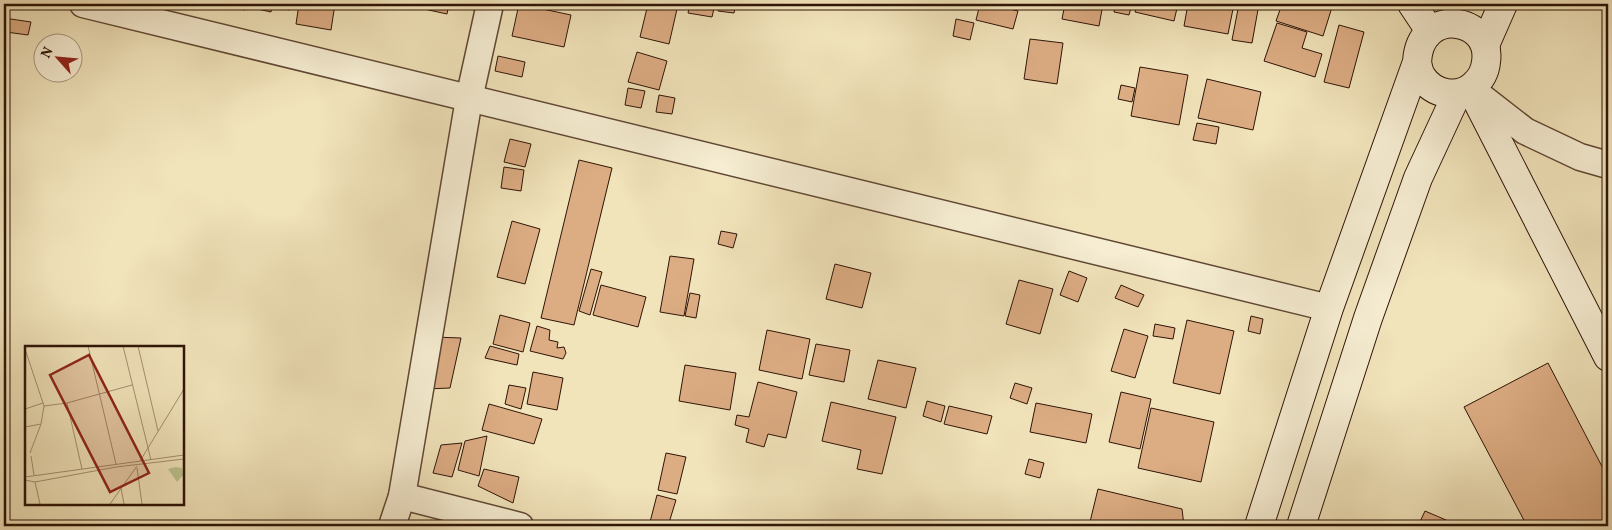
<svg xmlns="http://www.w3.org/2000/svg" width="1612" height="530" font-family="Vollkorn,serif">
  <rect width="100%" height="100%" fill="#f1e3ba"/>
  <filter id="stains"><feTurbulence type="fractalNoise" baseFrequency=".004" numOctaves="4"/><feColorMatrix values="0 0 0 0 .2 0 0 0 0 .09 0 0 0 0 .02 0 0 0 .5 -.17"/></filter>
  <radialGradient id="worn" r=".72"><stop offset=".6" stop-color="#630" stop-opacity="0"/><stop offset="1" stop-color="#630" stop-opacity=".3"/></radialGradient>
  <g fill="#dcac83" stroke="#2f1407">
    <path d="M219 4H247L245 10Z"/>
    <path d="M250 4H291L289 10 272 6 271 12 249 7Z"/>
    <path d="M299 4H335L331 30 296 24Z"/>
    <path d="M415 4H449L447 14 415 7Z"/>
    <path d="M519 4 571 15 564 47 512 36Z"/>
    <path d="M648 4 677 9 669 44 640 37Z"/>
    <path d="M690 4H715L712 17 688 13Z"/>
    <path d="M719 4H736L734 13 718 11Z"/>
    <path d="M980 4H990L1018 11 1013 29 976 20Z"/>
    <path d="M1065 4H1103L1099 26 1062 19Z"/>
    <path d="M1115 4H1132L1129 15 1114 12Z"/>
    <path d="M1137 4H1178L1174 21 1135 12Z"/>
    <path d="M1188 4H1234L1228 34 1184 26Z"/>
    <path d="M1239 4H1259L1252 43 1232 40Z"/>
    <path d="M1282 4H1333L1323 36 1276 21Z"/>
    <path d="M4 18 31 22 28 35 6 32 4 46Z"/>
    <path d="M956 19 974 23 970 40 953 36Z"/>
    <path d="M1277 23 1307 32 1302 48 1322 54 1315 77 1264 61Z"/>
    <path d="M1339 25 1364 32 1349 88 1324 82Z"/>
    <path d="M1030 39 1063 43 1057 84 1024 79Z"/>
    <path d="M637 52 667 61 659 90 628 82Z"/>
    <path d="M498 56 525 62 522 77 495 71Z"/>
    <path d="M1140 67 1188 75 1179 125 1131 116Z"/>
    <path d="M1207 79 1261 92 1253 130 1198 118Z"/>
    <path d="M1121 85 1135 88 1132 102 1118 99Z"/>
    <path d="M628 88 645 91 641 108 625 105Z"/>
    <path d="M659 95 675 98 672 114 656 112Z"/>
    <path d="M1197 123 1219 127 1216 144 1193 140Z"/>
    <path d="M510 139 531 144 525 167 504 162Z"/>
    <path d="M579 160 612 168 574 325 541 318Z"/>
    <path d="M504 167 524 170 521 191 501 188Z"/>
    <path d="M512 221 540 229 525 284 497 277Z"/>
    <path d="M721 231 737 234 733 248 718 244Z"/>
    <path d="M670 256 694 259 684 316 660 312Z"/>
    <path d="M835 264 871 273 862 308 826 299Z"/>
    <path d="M591 269 602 272 590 315 579 311Z"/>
    <path d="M1069 271 1087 278 1078 302 1060 295Z"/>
    <path d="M1019 280 1053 289 1040 334 1006 324Z"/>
    <path d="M601 285 646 297 638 327 593 315Z"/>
    <path d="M1121 285 1144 295 1138 307 1115 298Z"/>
    <path d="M690 293 700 295 696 318 685 316Z"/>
    <path d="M500 315 530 323 523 352 493 344Z"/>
    <path d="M1251 316 1263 319 1260 334 1248 331Z"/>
    <path d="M1187 320 1234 331 1220 394 1173 383Z"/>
    <path d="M1155 324 1175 328 1173 339 1153 336Z"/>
    <path d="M537 326 550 330 549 340 558 342 557 348 564 347 566 353 563 359 530 351Z"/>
    <path d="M1124 329 1148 336 1135 378 1111 371Z"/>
    <path d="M767 330 810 339 802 379 759 370Z"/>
    <path d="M434 337 461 338 450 388 426 389Z"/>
    <path d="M816 344 850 350 844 382 809 375Z"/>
    <path d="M490 346 519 354 517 365 485 358Z"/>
    <path d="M878 360 916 368 906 408 868 399Z"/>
    <path d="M1548 363 1608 478V526H1527L1464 407Z"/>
    <path d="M685 365 736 373 730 410 679 401Z"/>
    <path d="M533 372 563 378 557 410 527 404Z"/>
    <path d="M758 382 797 392 786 438 768 434 764 447 746 442 749 429 735 425 737 415 749 417Z"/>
    <path d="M1015 383 1032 388 1027 404 1010 398Z"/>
    <path d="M509 385 526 388 521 409 505 404Z"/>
    <path d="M1121 392 1151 399 1140 449 1109 442Z"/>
    <path d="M927 401 945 406 941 422 923 416Z"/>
    <path d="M831 402 896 417 882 474 857 469 861 450 822 441Z"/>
    <path d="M1036 403 1092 414 1086 443 1030 432Z"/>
    <path d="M489 404 542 419 534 444 482 430Z"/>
    <path d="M949 406 992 416 987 434 944 424Z"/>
    <path d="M1151 408 1214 422 1201 482 1138 468Z"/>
    <path d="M487 436 479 476 458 470 465 441Z"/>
    <path d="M462 443 452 477 433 473 441 445Z"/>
    <path d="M666 453 686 457 677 494 658 490Z"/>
    <path d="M1029 459 1044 463 1040 478 1025 474Z"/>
    <path d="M484 469 519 477 513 503 478 486Z"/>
    <path d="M1098 489 1182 509 1184 526H1089Z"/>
    <path d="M657 495 676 500 668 526H649Z"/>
    <path d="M1425 511 1460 526H1418Z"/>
  </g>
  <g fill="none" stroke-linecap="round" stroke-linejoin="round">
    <defs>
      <g id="street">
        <path d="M83 4 1329 308"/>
        <path d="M1471 89 1525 131 1580 157 1608 165"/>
        <path d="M402 496 520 526"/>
        <path d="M392 526 402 496 469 99 490 4"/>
      </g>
      <g id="secondary">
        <path d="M1412 4 1430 31"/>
        <path d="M1485 45 1503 4"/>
        <path d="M1471 89 1608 357"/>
        <path d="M1259 526 1329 308 1417 62C1420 5 1493 17 1486 62 1485 72 1481 79 1474 85 1458 100 1433 94 1422 77 1419 73 1418 67 1417 62"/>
        <path d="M1301 526 1368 318 1418 178 1457 94"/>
      </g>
    </defs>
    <use href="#street" stroke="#604834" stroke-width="29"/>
    <use href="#secondary" stroke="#2f1407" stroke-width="30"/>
    <use href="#street" stroke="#f6edd2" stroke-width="26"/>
    <use href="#secondary" stroke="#f6edd2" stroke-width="28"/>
  </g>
  <g transform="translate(25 346)">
    <rect width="159" height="159" fill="#f1e3ba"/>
    <path d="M151 121 157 122 158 129 152 136 143 123Z" fill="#bdc38d"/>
    <path fill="none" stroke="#a39072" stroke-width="1" d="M63 0 91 118M98 0 126 114M113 0 133 85M0 3 19 60 16 78 5 107M42 57 57 123M19 60 42 57 107 39M0 63 18 57M0 81 16 78M6 110 9 129M115 115 159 43M112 122 117 158M0 131 159 109M0 134 10 136 91 121 159 113M10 136 15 158M96 142 99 158M85 158 112 120"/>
    <path fill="#8f2418" fill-opacity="0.15" stroke="#8f2418" stroke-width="2.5" d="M64 9 124 127 85 146 25 29Z"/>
    <rect width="159" height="159" fill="none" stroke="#2f1407" stroke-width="2.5"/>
  </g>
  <rect width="1612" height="530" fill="none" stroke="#f1e3ba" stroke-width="20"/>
  <rect x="5" y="5" width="1602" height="520" fill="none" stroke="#2f1407" stroke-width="2.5"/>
  <rect x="10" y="10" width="1592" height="510" fill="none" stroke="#2f1407"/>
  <g transform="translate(58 58) rotate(297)"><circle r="24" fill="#f6edd2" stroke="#a69681"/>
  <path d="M0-4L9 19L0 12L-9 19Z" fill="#8f2418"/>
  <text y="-8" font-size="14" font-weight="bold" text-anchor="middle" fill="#2f1407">N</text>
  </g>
  <rect width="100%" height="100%" filter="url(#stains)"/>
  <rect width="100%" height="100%" fill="url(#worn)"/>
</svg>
